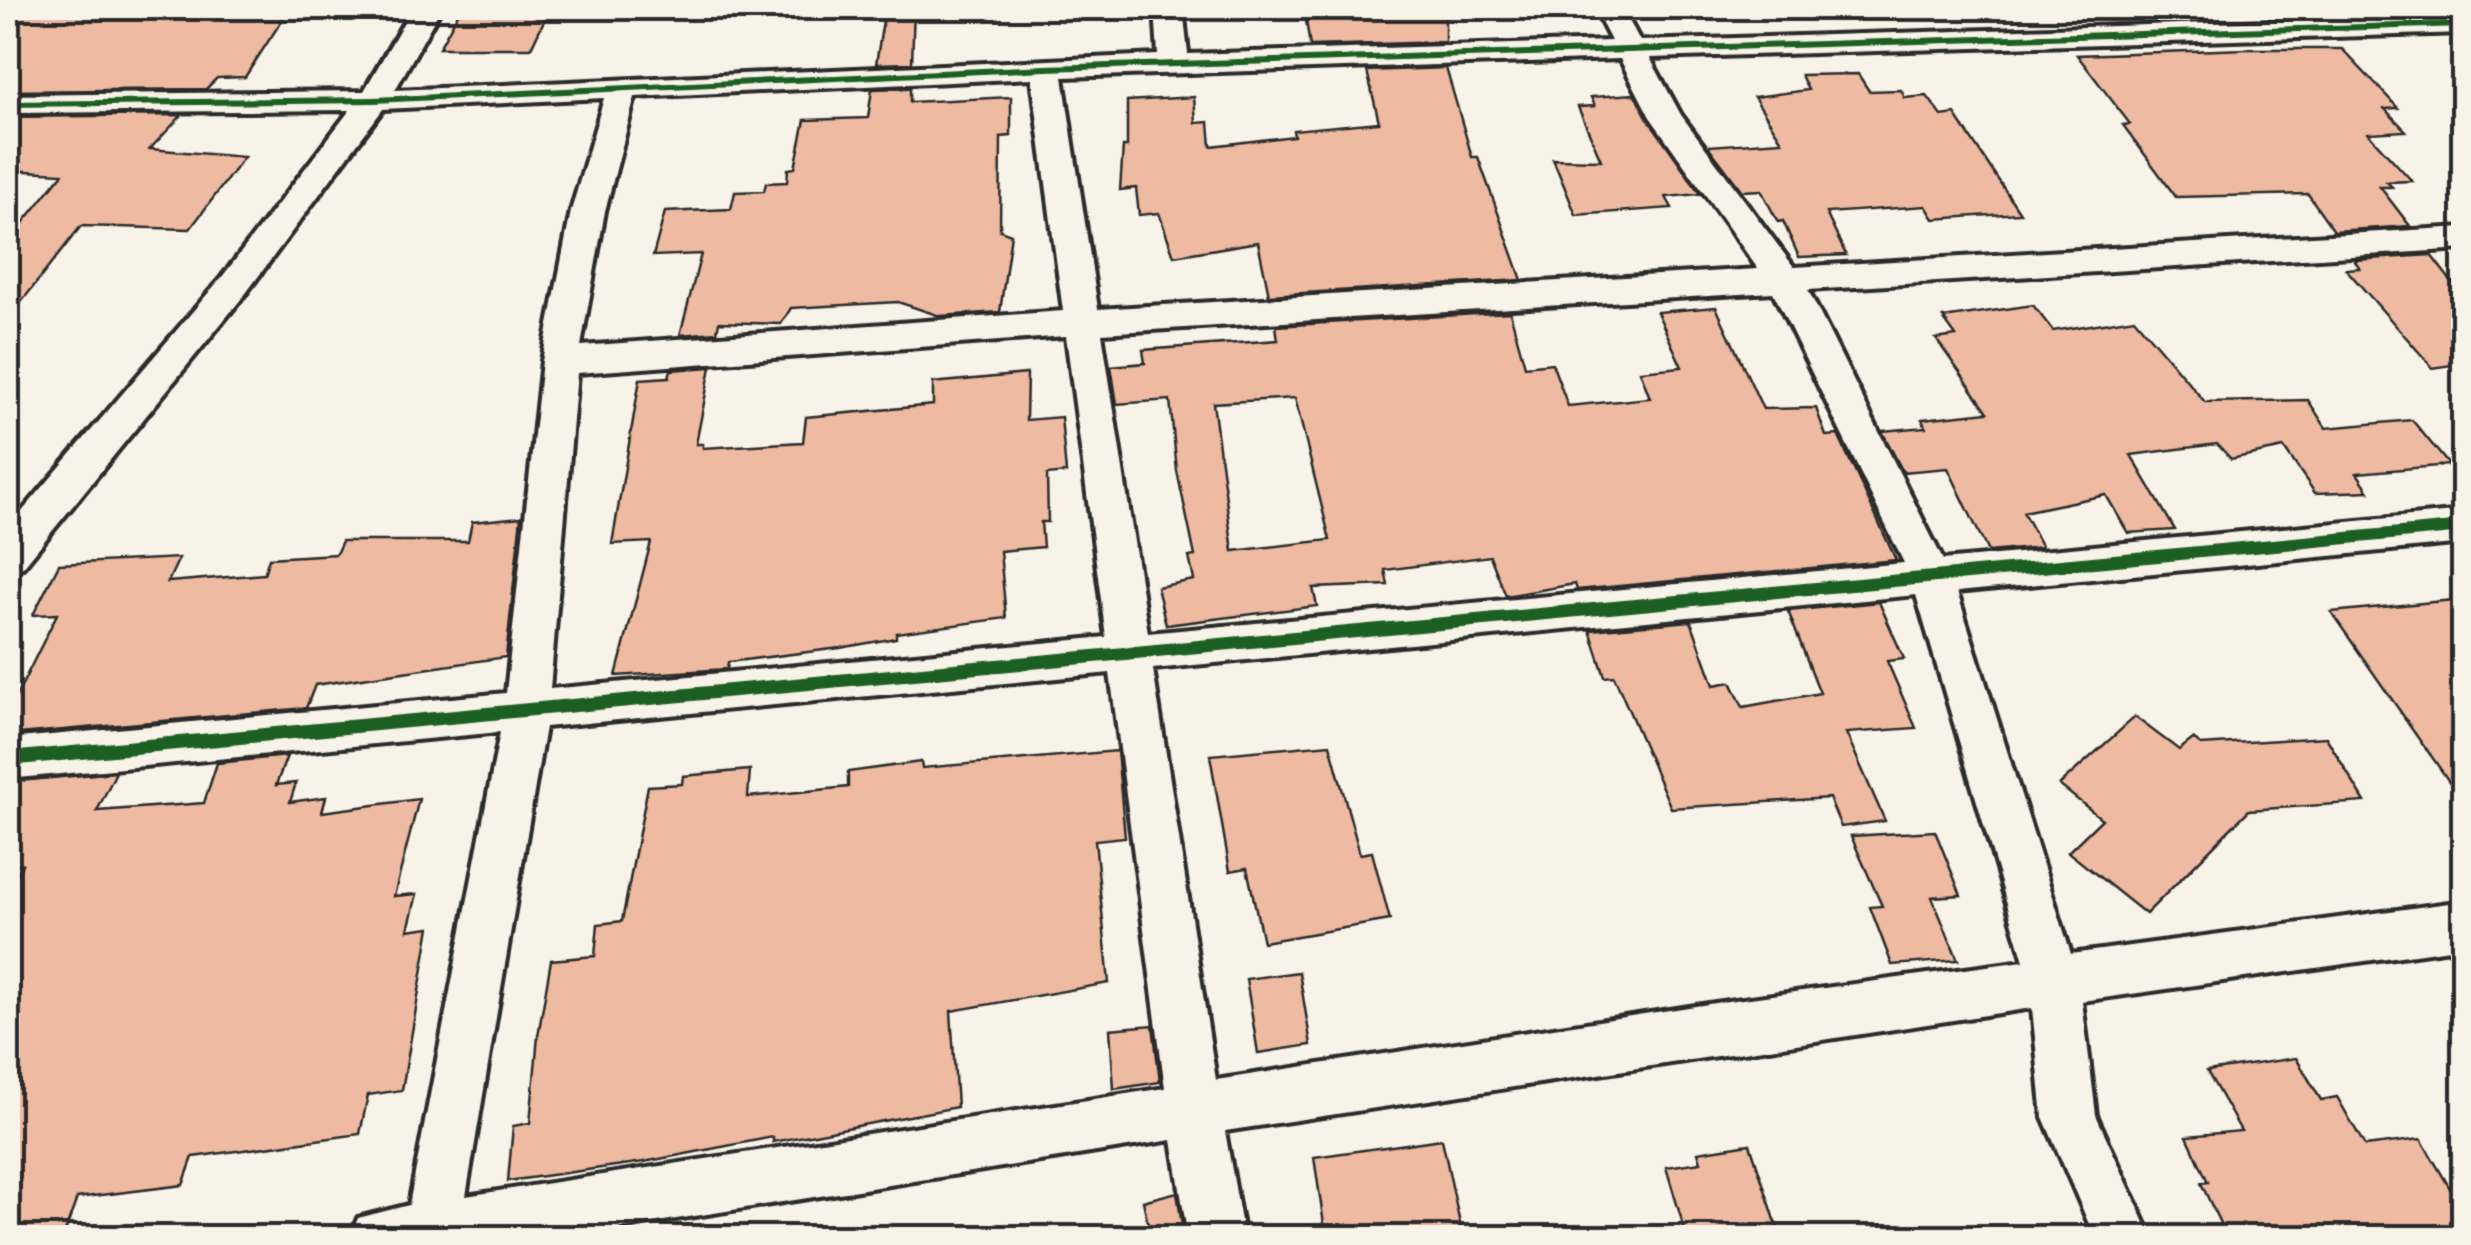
<svg xmlns="http://www.w3.org/2000/svg" width="2471" height="1245" font-family="Mynerve,sans-serif">
  <rect width="100%" height="100%" fill="#f7f3e8"/>
  <filter id="ink" filterUnits="userSpaceOnUse"><feTurbulence type="fractalNoise" baseFrequency=".01" numOctaves="2"/><feDisplacementMap in="SourceGraphic" scale="20" xChannelSelector="R" yChannelSelector="G"/><feConvolveMatrix kernelMatrix="1 2 1 2 8 2 1 2 1" color-interpolation-filters="sRGB"/></filter>
  <g filter="url(#ink)">
    <g fill="#eebaa1" stroke="#2b2b2b" stroke-width="2.5" fill-rule="evenodd">
      <path d="M8 8H290L245 77 217 78 206 89 8 91Z"/>
      <path d="M461 8H550L531 48H439Z"/>
      <path d="M885 8H914L912 63 876 64Z"/>
      <path d="M1304 8H1445V42L1310 46Z"/>
      <path d="M2247 49H2342L2398 108 2385 109 2406 131 2368 133 2412 181 2387 182 2392 187H2380L2410 226 2334 231 2308 194 2176 197 2123 125 2130 124 2077 55Z"/>
      <path d="M1446 68 1472 157H1478L1522 280 1269 295 1258 242 1174 256 1159 213 1139 215 1136 188 1120 190 1123 147H1127V101L1194 97 1196 123 1209 122 1211 146 1294 136 1293 130 1379 122 1367 71Z"/>
      <path d="M1858 74 1869 91 1901 90 1905 98 1927 96 1942 116 1955 114 2020 213 1934 219 1926 206 1826 213 1846 255 1799 257 1783 221 1778 222 1761 190 1742 191 1708 146 1782 141 1754 97 1808 90 1801 75Z"/>
      <path d="M910 88V102L1011 97V136L1001 137 1000 230 1011 234 1000 312 940 316 898 302 791 308 781 324 719 322 717 332 680 335 701 254 653 256 665 212 731 209 735 192 764 191 766 183 787 182 788 169 795 168 805 120 868 118 872 89Z"/>
      <path d="M1634 94 1700 194 1666 197 1672 208 1576 215 1553 159 1601 160 1578 107 1595 106 1591 97Z"/>
      <path d="M182 115 150 149 244 157 190 229 81 226 8 319V242L63 173 8 170V117Z"/>
      <path d="M2431 255 2464 298V363L2433 368 2346 269 2360 268 2354 260Z"/>
      <path d="M2033 305 2053 331 2134 318 2205 402 2308 400 2326 428 2412 420 2449 465 2357 473 2369 491 2315 493 2284 448 2231 459 2217 444 2131 455 2175 530 2128 533 2106 495 2023 512 2042 547 1988 552 1948 468 1903 472 1882 431 1926 427 1922 419 1988 412 1936 339 1956 336 1943 318Z"/>
      <path d="M1716 307 1763 409 1816 408 1826 436 1838 435 1896 560 1577 590 1575 584 1506 596 1490 556 1385 570 1388 585 1313 588 1317 606 1166 625 1157 587 1194 580 1189 557 1195 556 1177 471 1170 400 1117 404 1111 366 1145 363 1143 350 1278 340 1276 326 1510 312 1525 366 1552 363 1568 406 1650 398 1640 371 1682 367 1657 312ZM1295 398 1330 540 1233 551 1213 403Z"/>
      <path d="M711 367 696 444H703V448L803 442 806 417 933 405V383L1027 374 1026 420 1061 417 1066 473 1047 475 1048 522H1041L1043 547 1000 551 1006 618 896 633V638L840 648 728 662 727 669 616 676 651 542 612 544 640 379 669 377 671 370Z"/>
      <path d="M521 517 506 657 315 685 306 708 8 735V713L57 614 33 615 59 564 179 558 168 582 264 574 269 558 336 554 342 541H468L472 522Z"/>
      <path d="M2464 599V803L2331 612Z"/>
      <path d="M1879 602 1904 659 1887 661 1916 728 1846 733 1885 821 1841 827 1829 798 1671 808 1614 676 1605 677 1590 630 1691 621 1714 685 1731 682 1743 707 1820 693 1788 611Z"/>
      <path d="M2135 717 2179 750 2193 739 2201 745 2326 737 2365 802 2249 810 2146 914 2068 852 2102 819 2059 785Z"/>
      <path d="M1330 744 1360 854 1372 852 1390 920 1263 942 1247 868 1230 871 1210 755Z"/>
      <path d="M1117 751 1125 837 1095 840 1109 983 951 1011 957 1107 773 1142V1137L644 1162 508 1181 513 1126 530 1123 538 1036 551 960 595 956 598 924 622 921 648 786 682 784 683 776 750 770 748 797 848 787V772L921 762 922 768Z"/>
      <path d="M287 756 276 785 296 783 290 802 326 797 322 812 419 799 394 896 417 894 408 930 430 927 402 1090 368 1095 360 1134 193 1157 183 1185 77 1198 65 1232 8 1238V896L22 864H8V782L116 772 97 811 204 803 217 763Z"/>
      <path d="M1935 831 1961 895 1932 897 1958 960 1892 965 1870 907 1882 906 1851 836Z"/>
      <path d="M1299 972 1311 1045 1258 1053 1246 979Z"/>
      <path d="M1153 1025 1160 1082 1114 1089 1110 1029Z"/>
      <path d="M2296 1058 2321 1100 2337 1097 2365 1146 2421 1139 2464 1212V1238H2227L2201 1183 2208 1182 2187 1136 2241 1131 2207 1071Z"/>
      <path d="M1442 1139 1463 1238H1326L1314 1157Z"/>
      <path d="M1750 1144 1781 1238H1687L1666 1167 1701 1162 1698 1152Z"/>
      <path d="M1177 1192 1184 1238H1151L1143 1201Z"/>
    </g>
    <g fill="none" stroke-linecap="round" stroke-linejoin="round">
      <defs>
        <path id="street" d="M412 8H441L395 90 1158 55 1155 8H1183L1188 54 1611 41 1594 8H1622L1640 41 2464 15V33L1650 58 1681 115 1794 267 2464 227V249L1808 290 1943 560 2464 511V543L1957 592 2071 954 2464 901V947L2082 1001 2096 1115 2152 1238H2095L2043 1117 2032 1008 1225 1131 1244 1238H1188L1172 1140 557 1238H350L358 1218 409 1205 500 732 8 779V739L506 693 542 361 571 211 604 98 383 109 246 293 23 567 8 572V528L222 277 350 110 8 113V95L364 91ZM1620 59 1650 117 1758 269 1098 309 1063 77ZM1032 78 1063 311 581 346 605 211 635 97ZM1773 292 1904 563 1148 633 1102 333ZM1066 336 1106 637 550 689 577 373ZM1916 595 2024 961 1728 1001 1216 1080 1153 669ZM1110 673 1165 1088 466 1196 545 727Z"/>
      </defs>
      <use href="#street" stroke="#2b2b2b" stroke-width="8"/>
      <use href="#street" fill="#f7f3e8" fill-rule="evenodd"/>
      <defs>
        <g id="cycleway">
          <path d="M2464 21V27L1046 71 374 103 8 107V101L374 97 1046 65Z"/>
          <path d="M2464 521V533L8 766V752Z"/>
        </g>
      </defs>
      <use href="#cycleway" stroke="#f7f3e8" stroke-width="6"/>
      <use href="#cycleway" fill="#1b5e20" fill-rule="evenodd"/>
    </g>
  </g>
  <rect width="2471" height="1245" fill="none" stroke="#f7f3e8" stroke-width="40"/>
  <rect x="20" y="20" width="2431" height="1205" fill="none" stroke="#2b2b2b" stroke-width="4" filter="url(#ink)"/>
</svg>
